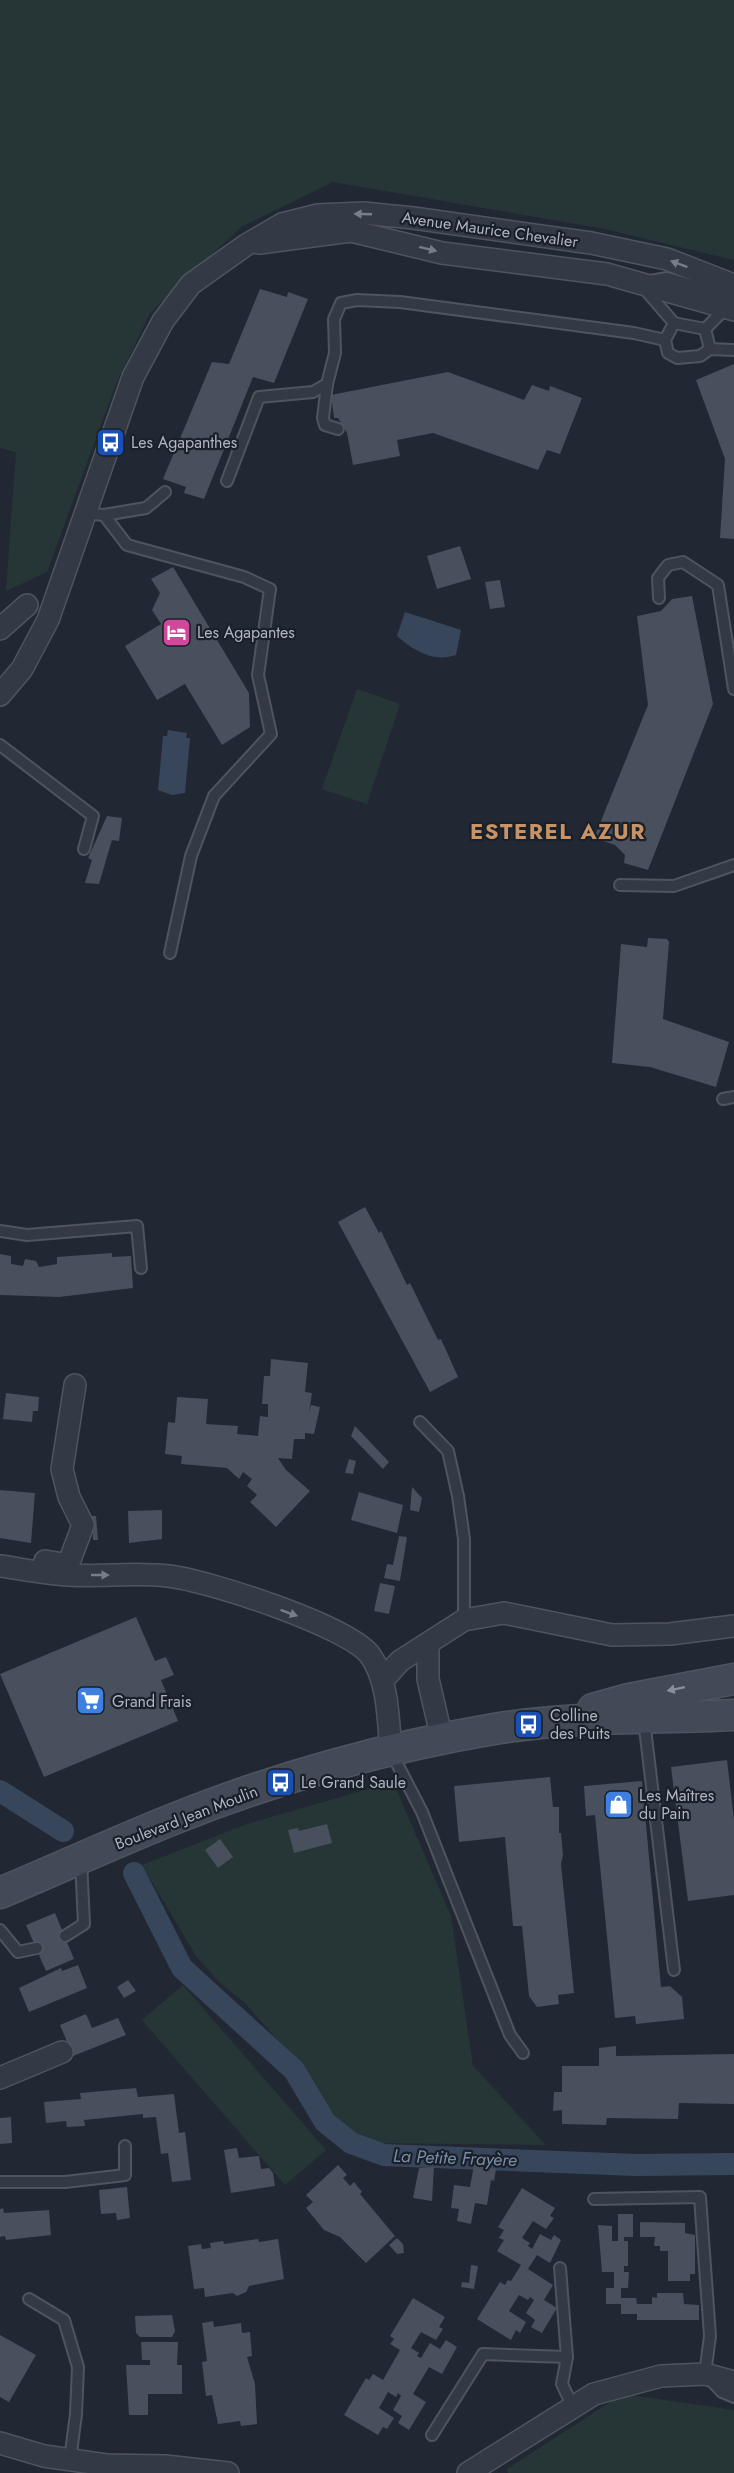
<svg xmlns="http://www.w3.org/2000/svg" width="734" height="2473" font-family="Jost,sans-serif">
  <rect width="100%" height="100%" fill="#212834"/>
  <g fill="#263637">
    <path d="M0 0H734V260L600 228 333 182 241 227 150 313 116 384 47 572 6 591 16 452 0 448Z"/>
    <path d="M357 689 400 704 367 804 322 789Z"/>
    <path d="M393 1782 451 1916 473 2066 546 2145 369 2143 348 2136 330 2115 300 2065 245 2003 219 1982 196 1956 142 1865 247 1824Z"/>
    <path d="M183 1985 326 2150 285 2185 142 2020Z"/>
    <path d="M623 2394 734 2410V2473H508L507 2469Z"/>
  </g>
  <g fill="#38465c">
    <path d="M405 612 461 630 456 655C433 663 413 650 397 636Z"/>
    <path d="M168 730 187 733 186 738H190L185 793 172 795 158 790 163 736H167Z"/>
  </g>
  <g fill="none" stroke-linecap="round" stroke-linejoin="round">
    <g stroke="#38465c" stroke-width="22">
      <path d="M0 1791 63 1831"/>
      <path d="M134 1873 182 1968 294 2070 325 2122 351 2143 384 2155 636 2165 734 2164"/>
    </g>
  </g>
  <g fill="#484f5d">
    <path d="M260 289 287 297 288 292 308 299 274 383 253 377 204 499 184 493 186 487 163 479 212 362 229 364Z"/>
    <path d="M734 364V539L720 538 725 459 696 380Z"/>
    <path d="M448 372 524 400 532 385 549 391 550 386 582 398 560 454 547 450 538 470 433 433 397 440 400 456 353 465 347 433 338 418H334L331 395Z"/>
    <path d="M460 546 471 579 437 589 427 556Z"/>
    <path d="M173 567 249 693 250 727 222 745 185 684 157 700 125 646 161 624 152 610 160 593 151 579Z"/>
    <path d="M500 580 505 607 490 609 485 582Z"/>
    <path d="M692 596 713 704 648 870 624 863 625 855 615 845 594 838 648 705 637 616 661 611 672 599Z"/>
    <path d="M107 816 122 818 119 841 112 840 99 884 85 883 92 860 88 858Z"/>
    <path d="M648 938 667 939 669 942 663 1019 729 1042 716 1087 650 1067 612 1063 621 944 647 947Z"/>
    <path d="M365 1207 379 1233 381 1231 407 1285 410 1283 438 1340 441 1339 458 1377 430 1392 338 1222Z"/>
    <path d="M112 1253V1257L131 1256 133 1288 59 1297 0 1295V1254L11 1256V1264L23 1266 25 1259 36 1261 39 1267 57 1264V1257Z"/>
    <path d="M271 1359 308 1363 305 1392 312 1393 309 1413 311 1405 320 1407 314 1434 305 1433V1439H294L292 1459 278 1458 286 1470 310 1491 276 1527 250 1502 257 1495 247 1486 252 1479 243 1472 239 1479 227 1468 181 1464 182 1456 165 1454 168 1422 175 1423 177 1397 208 1399 206 1424 238 1426 237 1434 258 1436 260 1416 268 1417V1404H262L264 1376H270Z"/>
    <path d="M6 1393 39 1397 38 1411H33L32 1422 3 1419Z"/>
    <path d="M355 1426 389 1462 383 1469 351 1436Z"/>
    <path d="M349 1459 356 1461 353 1474 345 1473Z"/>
    <path d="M412 1487 422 1498 419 1512 410 1510Z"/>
    <path d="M0 1490 35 1493 31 1543 0 1538Z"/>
    <path d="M359 1492 403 1505 397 1533 351 1520Z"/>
    <path d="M162 1510V1539L129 1543 128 1511Z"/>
    <path d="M92 1516H96L98 1540H93Z"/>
    <path d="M399 1536 407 1537 400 1581 384 1578 387 1564 393 1565Z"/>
    <path d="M380 1583 395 1586 389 1614 374 1611Z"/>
    <path d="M136 1617 155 1661 166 1657 174 1675 161 1680 178 1721 44 1777 0 1674Z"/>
    <path d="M727 1760 734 1820V1895L688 1901 671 1767Z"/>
    <path d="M550 1777 553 1807H559V1833H561L563 1855 561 1864 574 1993 558 1995 559 2004 537 2007 529 1996 522 1926H513L505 1837 459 1842 454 1786Z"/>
    <path d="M642 1781 661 1987 670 1986 682 1997 684 2019 636 2024 635 2016 615 2018 595 1815 586 1816 584 1786Z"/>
    <path d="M327 1824 332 1843 294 1853 288 1830 298 1828 299 1831Z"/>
    <path d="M220 1839 233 1857 218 1868 205 1850Z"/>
    <path d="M55 1913 74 1959 46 1971 26 1925Z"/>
    <path d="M78 1965 87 1988 29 2012 19 1988 61 1968 62 1971Z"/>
    <path d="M128 1980 136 1991 124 1998 117 1987Z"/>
    <path d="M86 2014 92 2028 118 2018 126 2035 73 2056 60 2025Z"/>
    <path d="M616 2046V2056L734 2054V2104L679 2103 678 2119 607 2118 606 2125 562 2124V2110L553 2111 554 2092H562V2066H599V2048Z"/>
    <path d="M136 2088 138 2097 174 2094 179 2133 185 2132 191 2180 172 2182 168 2153 161 2154 156 2117 143 2118V2114L84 2120 85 2126 67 2127 66 2121 46 2123 44 2102 81 2099 80 2093Z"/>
    <path d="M11 2117 12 2143 0 2144V2118Z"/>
    <path d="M237 2148 239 2158 259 2156 261 2169 269 2168 273 2173 275 2186 231 2193 224 2150Z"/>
    <path d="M338 2165 347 2175 343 2178 350 2186 354 2182 362 2192 360 2194 395 2236 366 2263 340 2237 324 2230 306 2208 313 2202 306 2195Z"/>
    <path d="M474 2165 496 2169 494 2181 491 2180 487 2205 475 2203 471 2224 457 2221 459 2209 451 2208 454 2185 470 2187Z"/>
    <path d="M434 2167 432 2201 413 2198 419 2168Z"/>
    <path d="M127 2187 130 2218 117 2220 116 2213 101 2214 99 2190Z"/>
    <path d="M522 2188 555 2208 550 2216 554 2218 546 2229 533 2221 522 2238 530 2243 528 2246 532 2249 540 2234 551 2240 554 2235 561 2240 550 2263 537 2255 528 2269 553 2285 544 2300 557 2308 542 2333 531 2327 535 2320 526 2313 534 2300 530 2297 528 2300 519 2295 509 2311 526 2322 520 2333 516 2330 511 2340 477 2319 500 2282 505 2285 508 2280 511 2281 521 2265 497 2251 504 2240 499 2238 504 2230 498 2227Z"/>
    <path d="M3 2208 4 2213 49 2210 51 2235 6 2240 5 2236 0 2237V2209Z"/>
    <path d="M618 2214H633V2237H624V2241H628V2266H624V2272H629L628 2288H621V2298H636L637 2304H652V2297L657 2298V2293H683L684 2304 699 2305V2320H637V2314H621V2304H606V2288H614V2272H602L598 2225 612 2226V2241H618Z"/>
    <path d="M640 2222 685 2223V2233L695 2235V2274H690V2281H668V2251H660V2246H654L655 2237H640Z"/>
    <path d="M397 2238 403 2244 404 2253 397 2254 389 2245Z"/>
    <path d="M258 2239 259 2242 278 2239 284 2279 249 2286 246 2292 237 2296 233 2293 205 2297 204 2288 194 2289 188 2246 201 2244 202 2249 211 2248 210 2243 223 2241 224 2244Z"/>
    <path d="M471 2265 478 2266 474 2289 461 2287 462 2282 469 2283Z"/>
    <path d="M413 2298 445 2317 439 2327 443 2329 436 2340 421 2332 411 2348 419 2353 417 2356 421 2358 430 2343 440 2349 446 2340 457 2347 442 2374 429 2367 413 2394 426 2402 409 2430 398 2423 402 2416 393 2410 401 2396 398 2393 396 2397 388 2392 379 2408 394 2418 387 2429 383 2427 378 2435 344 2415 366 2378 369 2380 373 2374 383 2380 400 2350 390 2344 394 2339 390 2336Z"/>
    <path d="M172 2315 175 2331 172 2337H140L136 2333 135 2316Z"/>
    <path d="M213 2321 214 2327 241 2323 242 2333 250 2332 252 2356 247 2357 255 2384 257 2424 241 2426 240 2421 218 2424 212 2395 206 2396 202 2362 207 2361 202 2323Z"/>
    <path d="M0 2335 36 2355 9 2402 0 2397Z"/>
    <path d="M141 2342H178L177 2365H182V2394H148V2415H129L126 2365H150V2360H142Z"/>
  </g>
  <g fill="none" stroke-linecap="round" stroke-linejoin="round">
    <defs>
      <g id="service">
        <path d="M650 281 667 278 734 297"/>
        <path d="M642 286 674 323 705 329"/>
        <path d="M674 323 665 340 668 353 677 358 700 356 710 349 734 350"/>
        <path d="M710 349 705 329 726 308"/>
        <path d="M327 384 323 418 325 425 338 429"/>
        <path d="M227 481 259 397 313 392 327 384 335 353 334 319 341 303 357 300 400 302 634 333 665 340"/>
        <path d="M84 513 104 515 146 508 165 492"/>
        <path d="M104 515 127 545 244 577 270 589 258 675 271 734 214 796 191 856 170 953"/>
        <path d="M659 598 658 578 668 565 683 562 718 585 734 689"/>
        <path d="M0 745 93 816 84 849"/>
        <path d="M620 885 674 886 734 865"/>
        <path d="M723 1099 734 1097"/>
        <path d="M0 1231 27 1235 137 1226 141 1268"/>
        <path d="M420 1422 448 1451 458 1496 464 1539V1620"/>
        <path d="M644 1720 674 1970"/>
        <path d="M391 1752 422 1812 510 2035 523 2053"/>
        <path d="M0 1930 18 1952 37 1948"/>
        <path d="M65 1936 84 1924 81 1860"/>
        <path d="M0 2182H65L125 2175V2146"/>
        <path d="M594 2199 700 2197 710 2336 705 2374 722 2392 734 2397"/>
        <path d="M560 2268 567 2357 562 2384 573 2407"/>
        <path d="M29 2299 64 2320 78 2367 76 2414 70 2460"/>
        <path d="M432 2435 483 2354 567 2357"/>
      </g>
      <g id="minor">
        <path d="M259 243 351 231 442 253 607 274 734 310"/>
        <path d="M0 629 27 605"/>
        <path d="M0 695 22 669 48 620 133 377 163 321 191 284 246 245 282 224 318 215 363 213 413 218 591 243 667 259 734 285"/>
        <path d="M45 1561 68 1565 83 1525 69 1497 62 1469 75 1385"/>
        <path d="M0 1566C22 1569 45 1574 68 1575 101 1577 135 1572 168 1576 207 1580 348 1626 370 1655 389 1682 388 1720 391 1752"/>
        <path d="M428 1645V1679L442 1739"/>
        <path d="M383 1680 400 1661 464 1620 504 1613 612 1635 670 1634 734 1626"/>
        <path d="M0 2078 62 2052"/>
        <path d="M0 2443 44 2456 106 2465 165 2466 228 2473"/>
        <path d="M468 2473 594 2394 661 2376 705 2374 734 2382"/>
      </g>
      <g id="secondary">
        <path d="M593 1709 629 1699 734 1679"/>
        <path d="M0 1893C57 1869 114 1843 171 1820 272 1779 387 1747 494 1729 573 1716 654 1719 734 1715"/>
      </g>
    </defs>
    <use href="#service" stroke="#4f555f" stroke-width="14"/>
    <use href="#minor" stroke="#4f555f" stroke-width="24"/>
    <use href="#secondary" stroke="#4f555f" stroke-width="33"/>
    <use href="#service" stroke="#343a45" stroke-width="10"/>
    <use href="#minor" stroke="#343a45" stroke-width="21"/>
    <use href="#secondary" stroke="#434a57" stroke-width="30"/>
  </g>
  <defs><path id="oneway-solid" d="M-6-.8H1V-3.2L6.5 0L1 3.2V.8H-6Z" transform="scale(1.5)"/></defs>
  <g fill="#787e89">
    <use href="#oneway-solid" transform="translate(363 214) rotate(-178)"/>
    <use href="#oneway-solid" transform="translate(428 249) rotate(14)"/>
    <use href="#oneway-solid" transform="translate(679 264) rotate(-159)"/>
    <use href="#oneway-solid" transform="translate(100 1575)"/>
    <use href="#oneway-solid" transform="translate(289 1613) rotate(20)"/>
  </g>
  <use fill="#89909c" href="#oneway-solid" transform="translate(676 1689) rotate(168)"/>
  <defs>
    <symbol id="bus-square" viewBox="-11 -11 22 22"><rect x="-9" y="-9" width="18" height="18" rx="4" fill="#1a4fb4" stroke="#1a2029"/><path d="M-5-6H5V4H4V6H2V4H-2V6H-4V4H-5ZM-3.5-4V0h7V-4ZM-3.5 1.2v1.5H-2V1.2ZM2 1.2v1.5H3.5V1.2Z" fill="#fff"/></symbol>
    <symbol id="hotel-square" viewBox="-11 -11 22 22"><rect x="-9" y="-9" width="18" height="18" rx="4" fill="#d1479c" stroke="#1a2029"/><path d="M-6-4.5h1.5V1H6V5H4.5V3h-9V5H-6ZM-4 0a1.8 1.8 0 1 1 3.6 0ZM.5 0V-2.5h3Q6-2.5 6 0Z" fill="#fff"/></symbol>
    <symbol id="supermarket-square" viewBox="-11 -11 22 22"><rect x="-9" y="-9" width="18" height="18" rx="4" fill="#3f7fe0" stroke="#1a2029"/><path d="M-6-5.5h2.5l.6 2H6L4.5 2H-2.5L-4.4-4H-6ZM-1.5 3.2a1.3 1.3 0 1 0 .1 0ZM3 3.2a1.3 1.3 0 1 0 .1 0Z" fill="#fff"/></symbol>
    <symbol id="shop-square" viewBox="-11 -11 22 22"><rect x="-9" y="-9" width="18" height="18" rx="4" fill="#3f7fe0" stroke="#1a2029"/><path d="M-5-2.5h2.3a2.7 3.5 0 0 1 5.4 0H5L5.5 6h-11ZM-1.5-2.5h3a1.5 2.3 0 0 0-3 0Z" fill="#fff"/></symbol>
  </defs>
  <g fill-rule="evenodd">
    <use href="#bus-square" x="94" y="426" width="33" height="33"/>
    <use href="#hotel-square" x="160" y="616" width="33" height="33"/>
    <use href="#supermarket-square" x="74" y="1684" width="33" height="33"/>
    <use href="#bus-square" x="512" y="1708" width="33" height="33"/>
    <use href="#bus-square" x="264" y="1766" width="33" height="33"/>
    <use href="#shop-square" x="602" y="1788" width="33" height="33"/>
  </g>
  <g text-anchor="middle" stroke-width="4.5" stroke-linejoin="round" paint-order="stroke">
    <g font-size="16" fill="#afb5c1" stroke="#1a2029">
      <text transform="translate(490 229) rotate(8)" y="6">Avenue Maurice Chevalier</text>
      <text transform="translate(186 1817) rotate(-21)" y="6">Boulevard Jean Moulin</text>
    </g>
    <g font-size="16" fill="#afb5c1" stroke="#1a2029" text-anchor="start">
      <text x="131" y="448">Les Agapanthes</text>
      <text x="197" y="638">Les Agapantes</text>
      <text x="112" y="1707">Grand Frais</text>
      <text x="550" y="1721">Colline<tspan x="550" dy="18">des Puits</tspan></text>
      <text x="301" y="1788">Le Grand Saule</text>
      <text x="639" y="1801">Les Maîtres<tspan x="639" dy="18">du Pain</tspan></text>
    </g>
    <g font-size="18" font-style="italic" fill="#7a8ba7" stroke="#1a2029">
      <text transform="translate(455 2158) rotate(2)" y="6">La Petite Frayère</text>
    </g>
    <g font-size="22" font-weight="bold" letter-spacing="1.5" fill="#c79364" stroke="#1a2029">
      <text x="558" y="839">ESTEREL AZUR</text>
    </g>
  </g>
</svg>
